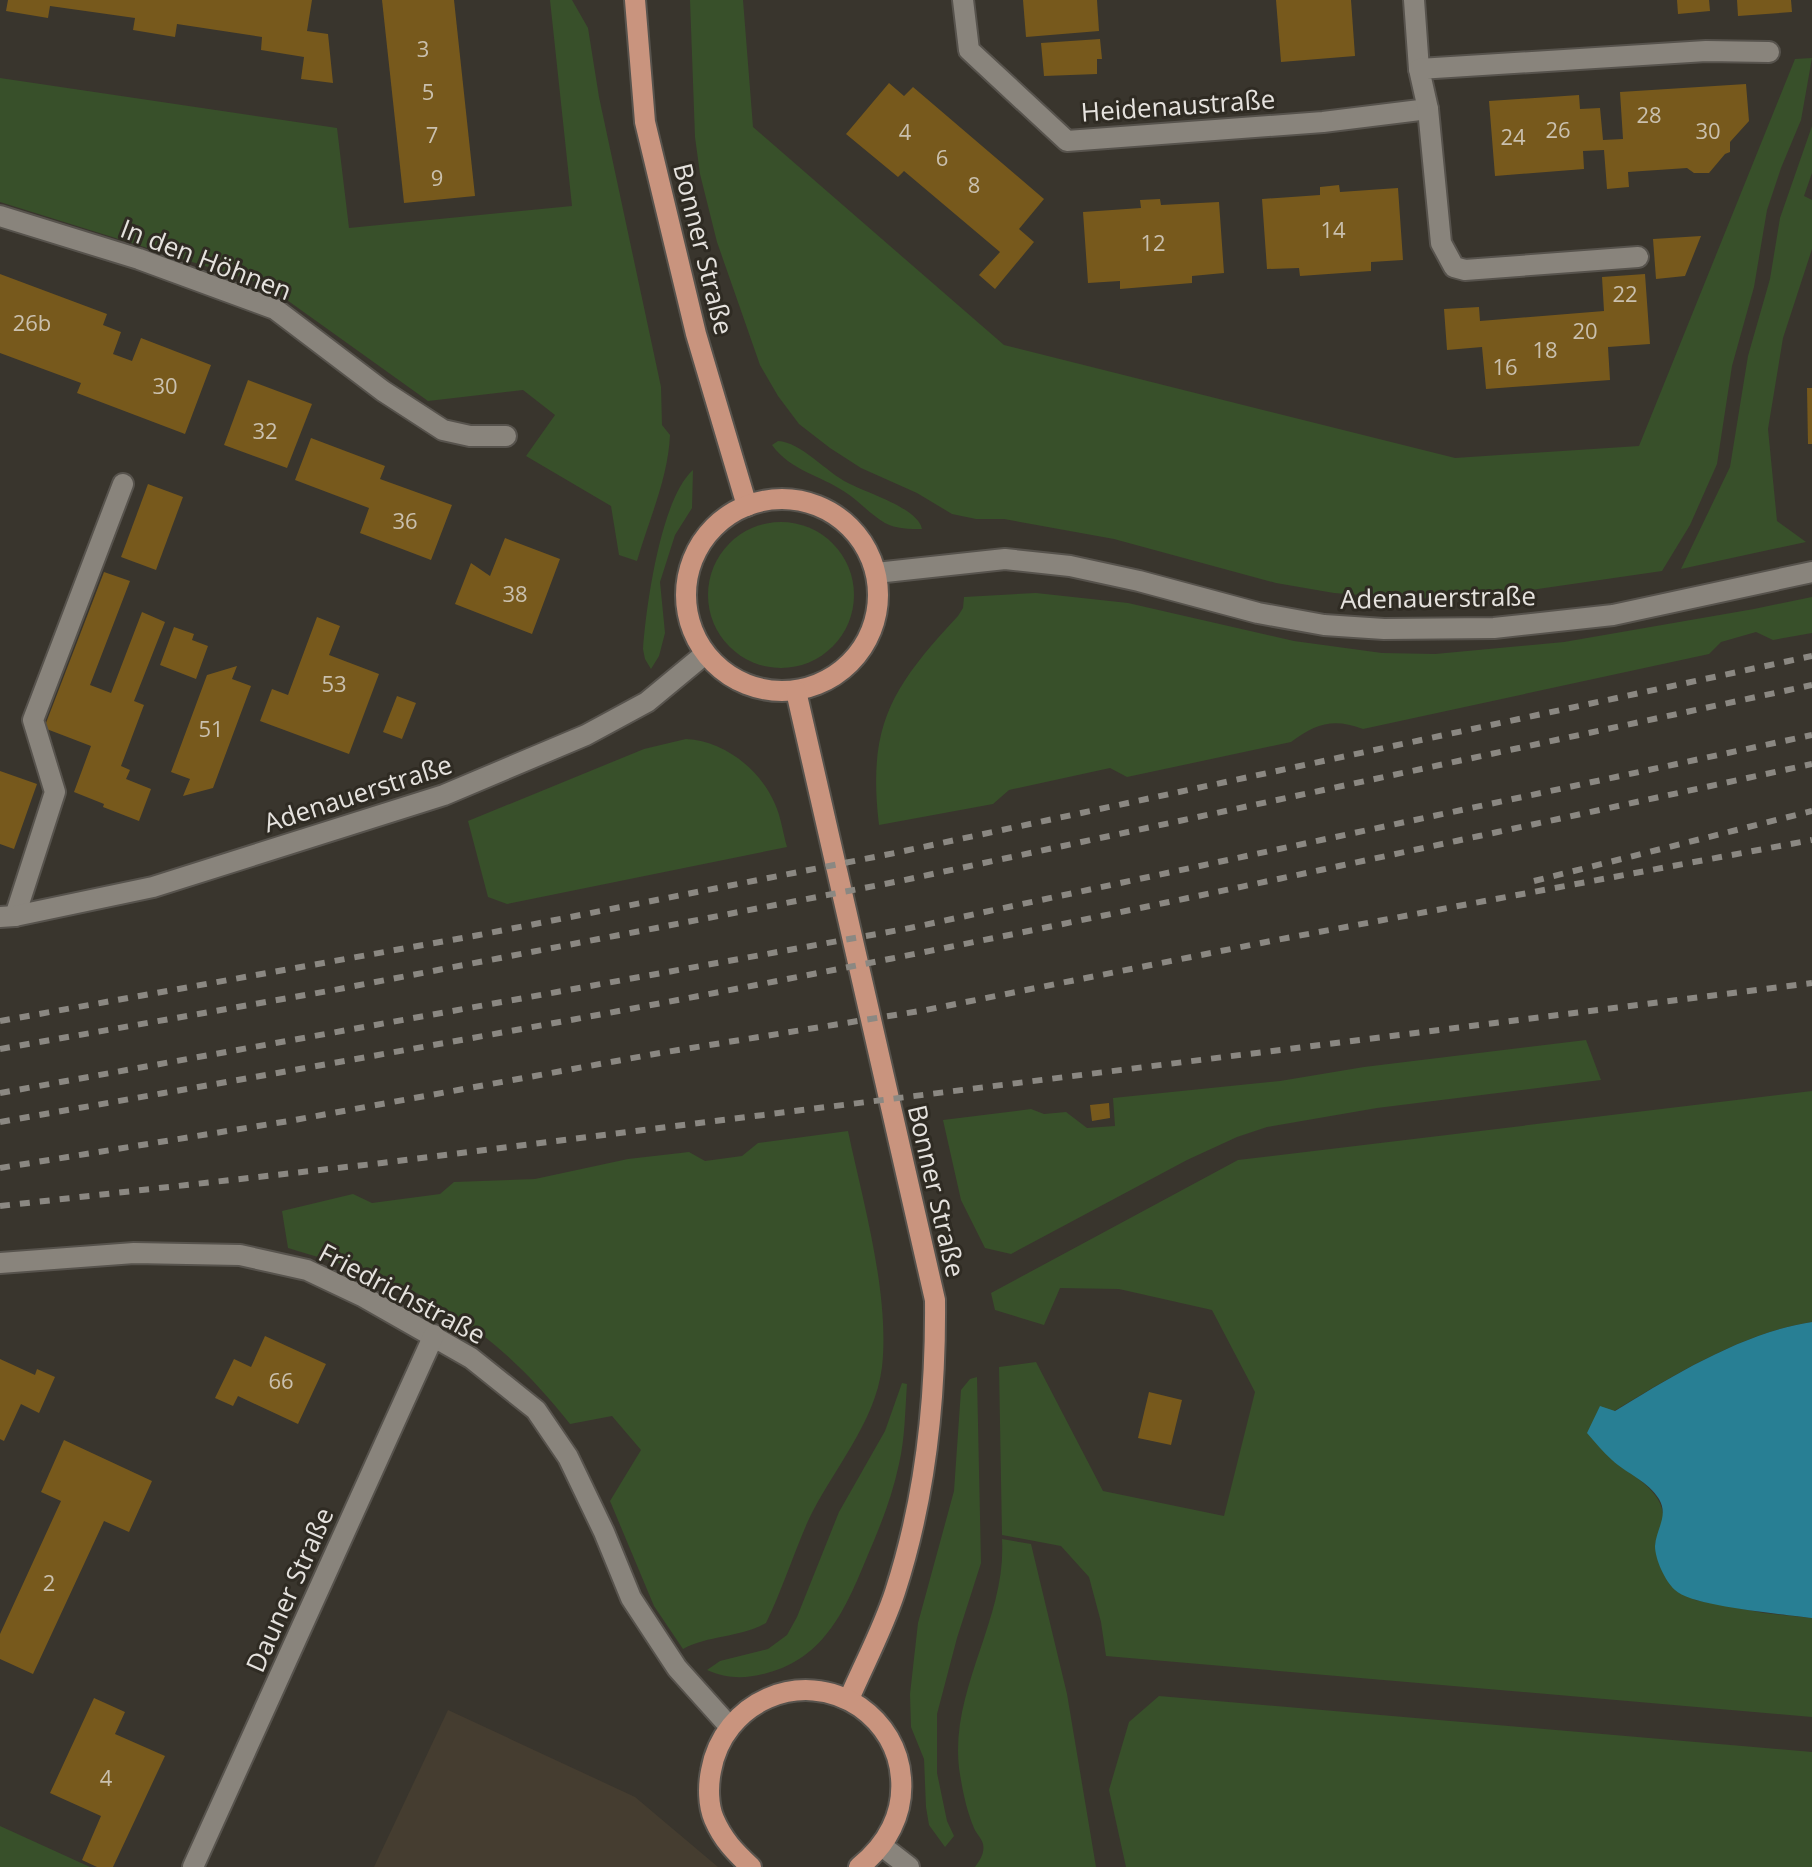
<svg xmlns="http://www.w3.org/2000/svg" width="1812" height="1867" font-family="'Open Sans',sans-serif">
  <rect width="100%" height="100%" fill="#39352d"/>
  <path fill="#453d30" d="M448 1710 635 1797 718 1867H374Z"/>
  <g fill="#38502a">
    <path d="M550 0H572L588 28 599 97 661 387 662 425 670 435C668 479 649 519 637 561L619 555 611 506 526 456 555 415 523 390 428 401 266 285 0 202V78L337 128 349 228 572 206Z"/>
    <path d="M690 0H743L753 127 1004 345 1455 458 1639 446 1795 59 1812 58 1801 120 1781 168 1767 210 1754 287 1732 366 1717 464 1690 525 1662 571 1489 596 1411 599 1334 593 1276 583 1114 539 1004 519H976L952 514 917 493 861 468 830 448 799 424 778 396 760 365 717 242 700 174 695 137Z"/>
    <path d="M1812 126V173L1804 196 1812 200V249L1783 338 1768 429 1777 521 1806 542 1681 569 1730 467 1748 356 1770 279 1780 218Z"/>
    <path d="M778 441C801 442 826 472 848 483 867 493 918 508 922 529 910 529 896 529 885 523 871 515 859 501 845 492 820 475 791 471 772 445Z"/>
    <path d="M693 470 692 508 675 535 660 582 665 633 659 656 651 669 645 659 643 649C646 606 661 498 693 470Z"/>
    <circle cx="781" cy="595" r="73"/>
    <path d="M1036 593 1128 603 1294 641 1382 653 1435 654 1564 642 1754 609 1812 597V633L1773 640 1756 632 1721 642 1709 654 1363 729C1334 718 1316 723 1291 742L1127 777 1110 768 1009 790 993 804 879 825C867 725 892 687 958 616L963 608 964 597Z"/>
    <path d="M686 739C724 741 760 769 775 804 781 817 783 833 787 847L507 904 488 897 468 821 644 749Z"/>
    <path d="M1586 1040 1601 1080 1377 1108 1267 1127 1237 1137 1187 1160 1011 1254 985 1248 961 1200 943 1120 1031 1109 1044 1114 1066 1112 1087 1128 1115 1126 1113 1098 1280 1081 1364 1067Z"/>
    <path d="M1812 1091V1322C1744 1332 1672 1376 1614 1411L1613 1461C1632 1475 1667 1493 1663 1522 1662 1530 1658 1538 1655 1546L1695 1600 1764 1613 1812 1618V1717L1106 1656 1101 1622 1089 1577 1061 1546 1002 1535 999 1367 1036 1362 1103 1491 1224 1516 1255 1392 1212 1310 1119 1289 1060 1288 1044 1325 995 1310 991 1293 1238 1160Z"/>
    <path d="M848 1131C863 1202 890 1295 882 1367 875 1424 832 1470 808 1521 793 1555 782 1590 766 1623 740 1638 709 1635 683 1649L654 1606 610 1501 641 1450 612 1416 570 1424C518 1358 461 1309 383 1278 352 1266 320 1258 288 1248L282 1211 353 1194 372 1203 440 1194 454 1182 535 1179 628 1159 689 1152 705 1161 742 1156 758 1143Z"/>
    <path d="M977 1377 981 1563 957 1638 937 1714V1773L947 1821 954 1836 945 1847 929 1825 926 1807 924 1759 911 1727 910 1694 918 1623 954 1491 961 1390 970 1379Z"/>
    <path d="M902 1383 907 1384C905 1411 905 1438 899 1464 892 1497 880 1527 867 1557 846 1608 825 1658 767 1673 745 1679 728 1679 707 1670L720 1661 768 1649 787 1635 797 1617 839 1512 885 1431Z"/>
    <path d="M1002 1539 1031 1544 1067 1694 1096 1867H975C980 1860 985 1853 983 1844 982 1839 976 1833 974 1828 966 1809 962 1788 959 1768 950 1688 1007 1618 1002 1539Z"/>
    <path d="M1159 1696 1812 1752V1867H1126L1109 1790 1129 1722Z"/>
    <path d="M0 1826 90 1867H0Z"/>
  </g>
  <path fill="#287f94" d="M1812 1322V1618C1785 1614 1692 1607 1675 1590 1665 1581 1655 1559 1655 1546 1656 1529 1669 1516 1659 1499 1649 1482 1626 1473 1612 1460 1603 1452 1595 1442 1587 1433L1600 1406 1615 1411C1672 1376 1744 1332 1812 1322Z"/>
  <g fill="#77591c">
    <path d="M8 0H312L307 31 328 34 333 83 301 79 304 57 261 50 262 37 177 24 175 37 133 30 135 18 50 6 48 18 6 11Z"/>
    <path d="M382 0H454L475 196 404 203Z"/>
    <path d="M1023 0H1097L1099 31 1026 37Z"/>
    <path d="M1276 0H1351L1355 56 1281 62Z"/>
    <path d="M1677 0H1709L1710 11 1678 14Z"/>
    <path d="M1737 0H1791L1792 12 1738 16Z"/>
    <path d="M1100 39 1102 59H1097V74L1044 76 1041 43Z"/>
    <path d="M889 83 904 96 913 87 1044 199 1019 229 1034 242 995 289 979 275 1000 252 904 171 898 177 846 134Z"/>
    <path d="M1746 84 1749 121 1730 142V152L1725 154 1709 173H1694L1687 168 1628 172 1629 187 1607 189 1604 150 1583 151 1584 169 1495 176 1489 101 1579 95 1580 109 1600 108 1603 140 1623 139 1620 92Z"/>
    <path d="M1339 185 1340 192 1398 188 1403 260 1371 262V271L1300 276 1299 268 1267 269 1262 199 1320 195V187Z"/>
    <path d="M1160 199 1161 205 1219 202 1224 273 1192 276V283L1120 289V281L1088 283 1083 212 1141 208 1140 200Z"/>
    <path d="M1701 236 1685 276 1656 279 1653 239Z"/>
    <path d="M0 274 107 314 103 325 121 332 113 354 132 361 141 338 211 365 185 434 77 393 81 383 0 353Z"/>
    <path d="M1645 274 1650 344 1608 347 1610 380 1486 389 1482 347 1447 350 1444 309 1479 307 1480 321 1604 311 1602 277Z"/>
    <path d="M248 380 312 404 287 468 224 445Z"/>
    <path d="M1807 388H1812V444H1808Z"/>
    <path d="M311 438 385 466 380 479 452 505 431 560 360 533 369 508 295 480Z"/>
    <path d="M148 484 183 497 156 570 121 557Z"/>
    <path d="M505 538 560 559 532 634 455 604 471 563 490 576Z"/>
    <path d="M104 572 130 581 90 685 111 693 142 612 165 622 134 701 144 705 121 766 130 770 126 779 151 789 139 821 103 807 104 804 74 792 91 746 44 728Z"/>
    <path d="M317 617 340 626 329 655 379 674 349 754 260 721 272 689 288 695Z"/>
    <path d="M174 627 194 634 192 640 208 646 196 679 160 665Z"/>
    <path d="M237 666 232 679 251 686 213 788 183 796 190 779 171 772 207 675Z"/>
    <path d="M397 696 416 703 402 739 383 732Z"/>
    <path d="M0 771 37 784 14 849 0 844Z"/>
    <path d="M1109 1103 1110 1118 1092 1121 1090 1105Z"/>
    <path d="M265 1336 326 1364 298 1424 238 1396 233 1406 215 1398 234 1359 251 1367Z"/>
    <path d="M0 1359 35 1375 37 1369 55 1377 39 1413 21 1404 4 1441 0 1439Z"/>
    <path d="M1149 1392 1182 1400 1171 1445 1138 1438Z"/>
    <path d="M64 1440 152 1481 129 1532 104 1521 33 1674 0 1659V1634L61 1501 41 1492Z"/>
    <path d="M94 1698 125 1712 115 1734 165 1756 113 1867H97L82 1860 101 1816 50 1793Z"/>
  </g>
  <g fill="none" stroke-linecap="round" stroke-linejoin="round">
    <defs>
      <g id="minor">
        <path d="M963 0 969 50 1067 141 1323 122 1428 109"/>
        <path d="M1414 0 1419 69"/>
        <path d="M0 216 139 259 275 309 383 391 443 430 470 436H506"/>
        <path d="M1638 257 1465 270 1454 267 1441 243 1428 109 1419 69 1706 51 1769 52"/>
        <path d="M876 573 1005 559 1070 566 1139 581 1258 613 1324 625 1384 629 1494 628 1613 615 1812 572"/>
        <path d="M15 916 55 792 33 720 123 484"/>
        <path d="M0 917 15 916 153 887 444 795 586 735 647 702 705 654"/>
        <path d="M0 1263 134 1253 240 1255 307 1270 364 1297 471 1358 536 1410 568 1457 604 1532 631 1598 677 1668 729 1726"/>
        <path d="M882 1846 909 1867"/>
        <path d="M193 1867 434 1335"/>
      </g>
      <g id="major">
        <path d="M635 0 645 122 696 334 747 506"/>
        <circle cx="782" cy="595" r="96"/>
        <path d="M796 691 935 1300C936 1400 926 1497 895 1592 883 1629 864 1664 849 1699"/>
        <path d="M751 1867C735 1852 723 1840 714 1819 708 1805 708 1786 711 1771 723 1702 801 1667 860 1707 884 1724 899 1749 901 1778 904 1814 887 1845 859 1867"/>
      </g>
    </defs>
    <use href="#minor" stroke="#57534d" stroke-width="24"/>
    <use href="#major" stroke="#57534d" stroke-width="24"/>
    <use href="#minor" stroke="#89847c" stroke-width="20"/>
    <use href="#major" stroke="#c9947e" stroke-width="20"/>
    <g stroke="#8b8882" stroke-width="6" stroke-dasharray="10 10" stroke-linecap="butt">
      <path d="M1534 881 1812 811"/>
      <path d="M0 1021 479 935 895 853 1812 656"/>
      <path d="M0 1049 334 990 900 881 1812 685"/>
      <path d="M0 1093 910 928 1812 735"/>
      <path d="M0 1122C271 1074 542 1027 813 974 1147 909 1479 836 1812 764"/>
      <path d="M0 1168 289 1121 660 1053 926 1010 1276 940 1812 840"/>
      <path d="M0 1206 382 1163 1812 983"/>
    </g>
  </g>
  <g text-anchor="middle" stroke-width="6" stroke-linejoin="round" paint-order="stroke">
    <g font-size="22" fill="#cac0ae">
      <text x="423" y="57">3</text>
      <text x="428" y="100">5</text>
      <text x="1649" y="123">28</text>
      <text x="1558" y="138">26</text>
      <text x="1708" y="139">30</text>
      <text x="905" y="140">4</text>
      <text x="432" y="143">7</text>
      <text x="1513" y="145">24</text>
      <text x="942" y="166">6</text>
      <text x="437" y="186">9</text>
      <text x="974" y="193">8</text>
      <text x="1333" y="238">14</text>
      <text x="1153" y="251">12</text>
      <text x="1625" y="302">22</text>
      <text x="32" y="331">26b</text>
      <text x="1585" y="339">20</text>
      <text x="1545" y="358">18</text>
      <text x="1505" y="375">16</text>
      <text x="165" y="394">30</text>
      <text x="265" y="439">32</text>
      <text x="405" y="529">36</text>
      <text x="515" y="602">38</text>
      <text x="334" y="692">53</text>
      <text x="211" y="737">51</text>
      <text x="281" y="1389">66</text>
      <text x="49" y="1591">2</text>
      <text x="106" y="1786">4</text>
    </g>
    <g font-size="26" fill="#e5e2de" stroke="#2f2b23">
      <text transform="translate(1178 106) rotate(-4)" y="9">Heidenaustraße</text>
      <text transform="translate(703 249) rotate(76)" y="9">Bonner Straße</text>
      <text transform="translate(206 260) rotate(21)" y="9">In den Höhnen</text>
      <text transform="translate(1438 598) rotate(-1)" y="9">Adenauerstraße</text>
      <text transform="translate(358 794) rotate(-18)" y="9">Adenauerstraße</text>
      <text transform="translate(936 1191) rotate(77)" y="9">Bonner Straße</text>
      <text transform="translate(402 1294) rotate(28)" y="9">Friedrichstraße</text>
      <text transform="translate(290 1590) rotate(-66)" y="9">Dauner Straße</text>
    </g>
  </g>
</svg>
